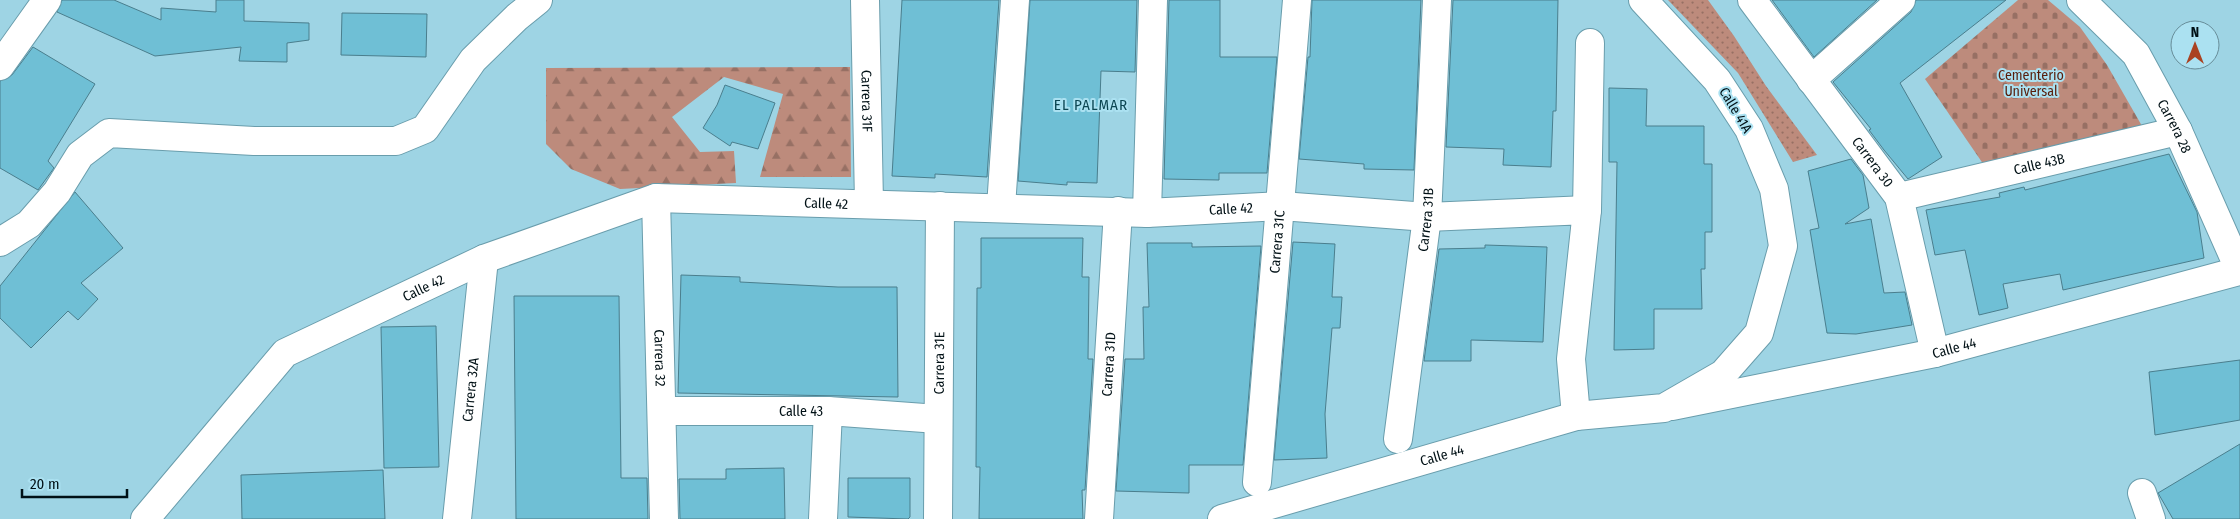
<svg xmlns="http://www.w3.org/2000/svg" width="2240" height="519" font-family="'Fira Sans Condensed',sans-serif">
  <defs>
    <pattern id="grass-dots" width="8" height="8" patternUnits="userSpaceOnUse" patternTransform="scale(1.25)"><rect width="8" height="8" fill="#bd8b7c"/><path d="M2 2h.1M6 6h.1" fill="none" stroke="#977064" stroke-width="1.8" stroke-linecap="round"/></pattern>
    <pattern id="forest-firs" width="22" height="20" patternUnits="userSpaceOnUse" patternTransform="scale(1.25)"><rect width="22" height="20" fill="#bd8b7c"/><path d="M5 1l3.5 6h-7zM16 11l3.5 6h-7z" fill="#977064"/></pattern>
    <pattern id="cemetery-stones" width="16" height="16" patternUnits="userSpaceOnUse" patternTransform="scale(1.25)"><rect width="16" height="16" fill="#bd8b7c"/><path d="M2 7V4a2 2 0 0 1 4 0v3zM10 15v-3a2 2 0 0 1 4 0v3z" fill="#977064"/></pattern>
  </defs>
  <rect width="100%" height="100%" fill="#9ed4e4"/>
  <path fill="url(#grass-dots)" d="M1668 0H1708L1734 36 1766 86 1817 155 1793 162 1738 73Z"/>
  <path fill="url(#forest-firs)" d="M850 67 851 177H760L783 94 724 77 672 117 700 152 734 151 736 183 620 189 571 169 546 144V68Z"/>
  <path fill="url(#cemetery-stones)" d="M2018 0H2048L2080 27 2107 65 2142 126 1988 171 1925 79Z"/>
  <g fill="#6fbfd5" stroke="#4a7e8d">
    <path d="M62 0H114L161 20V8L216 12V0H244V21L309 23V40L287 43V62L239 61 241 47 155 56 57 12Z"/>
    <path d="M902 0H999L987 177 935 174V178L892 176Z"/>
    <path d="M1030 0H1137L1135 72 1101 71 1097 183 1067 182V185L1018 181Z"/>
    <path d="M1169 0H1220V57H1277L1267 173H1219V180L1164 179Z"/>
    <path d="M1312 0H1421L1414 170 1364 169V164L1299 159 1308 57H1310Z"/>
    <path d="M1453 0H1558L1556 111H1553L1551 167 1503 165 1504 149 1446 147Z"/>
    <path d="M1772 0H1877L1814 57Z"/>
    <path d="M1916 0H2006L1900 83 1942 157 1908 179 1884 150 1869 130 1871 129 1833 82 1911 12Z"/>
    <path d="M342 13 427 14 426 57 341 55Z"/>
    <path d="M33 47 95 84 48 161 54 168 38 190 0 168V81L12 75Z"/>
    <path d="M725 85 775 103 758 149 732 142 730 146 703 128 717 105Z"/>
    <path d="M1609 88 1647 89 1646 126H1704V164H1712V232H1705V269H1701L1702 309H1654V349L1614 350 1617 162H1609Z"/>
    <path d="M2169 154 2197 212 2204 258 2063 290 2060 274 2003 284 2008 308 1979 315 1965 250 1935 255 1926 210 2000 197 1999 193 2024 187 2025 190Z"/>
    <path d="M1851 159 1863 175 1869 208 1845 224 1871 219 1884 293 1905 292 1912 325 1856 334 1827 333 1810 230 1819 228 1808 171Z"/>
    <path d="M75 192 123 248 81 283 98 299 78 320 68 311 31 348 0 318V286Z"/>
    <path d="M981 238H1083L1082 277H1089L1088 359H1093L1085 490H1082L1083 519H979L980 467H976L977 288H981Z"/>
    <path d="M1293 242 1335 244 1332 297H1342L1340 328H1332L1325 414 1327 458 1274 460Z"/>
    <path d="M1147 243H1192V247L1261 246 1243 465H1189V493L1116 491 1125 359H1144L1143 307H1149Z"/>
    <path d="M1485 245 1547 247 1543 342 1471 340V361H1424L1439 249 1485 248Z"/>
    <path d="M681 275 740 277V282L838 287H897L898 397 678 393Z"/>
    <path d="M514 296H619L621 478H647L648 519H516Z"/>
    <path d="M436 326 439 467 384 468 381 327Z"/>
    <path d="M2240 360V420L2155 435 2149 372Z"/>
    <path d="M2240 444V519H2173L2158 493Z"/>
    <path d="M784 468 785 519H680L679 479H726V469Z"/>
    <path d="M383 470 385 519H242L241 475Z"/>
    <path d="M848 478H910V517L908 519 848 517Z"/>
  </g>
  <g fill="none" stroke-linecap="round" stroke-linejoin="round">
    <defs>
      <g id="minor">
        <path id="s1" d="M865 0 869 203"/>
        <path id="s2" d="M1752 0 1899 197 1935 353"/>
        <path d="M0 66 47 0"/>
        <path d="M1811 80 1901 0"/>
        <path id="s3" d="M1899 197 2178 131"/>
        <path id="s4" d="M656 198 664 519"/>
        <path d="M1001 207 1015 0"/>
        <path d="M1587 210 1590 43"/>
        <path d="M1147 213 1153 0"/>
        <path d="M0 242 29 224 57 192 80 155 109 133 254 141H396L425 129 473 60 517 17 538 0"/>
        <path id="s5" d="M663 411H828L938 419"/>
        <path id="s6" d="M1398 439 1427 217 1437 0"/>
        <path id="s7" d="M1257 482 1297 0"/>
        <path d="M2142 493 2151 519"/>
        <path id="s8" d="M145 519 285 353 484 259 656 198 1147 213 1281 206 1427 217 1587 210 1571 359 1576 416"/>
        <path id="s9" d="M457 519 484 259"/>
        <path d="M823 519 828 411"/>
        <path id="s10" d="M938 519 940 206"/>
        <path id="s11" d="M1099 519 1118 211"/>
      </g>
      <g id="tertiary">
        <path id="s12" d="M2081 0 2136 54 2178 131 2240 271"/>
        <path id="s13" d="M1672 406 1935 353 2239 271"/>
      </g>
      <g id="secondary">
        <path id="s14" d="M1222 519 1576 416 1664 408 1723 374 1759 333 1783 246 1774 189 1749 129 1717 80 1643 0"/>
      </g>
    </defs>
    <use href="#minor" stroke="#699dac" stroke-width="30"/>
    <use href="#tertiary" stroke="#699dac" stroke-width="30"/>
    <use href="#secondary" stroke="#699dac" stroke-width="30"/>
    <use href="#minor" stroke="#fff" stroke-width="28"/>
    <use href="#tertiary" stroke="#fff" stroke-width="28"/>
    <use href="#secondary" stroke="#fff" stroke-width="28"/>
  </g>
  <g text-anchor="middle" stroke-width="4" stroke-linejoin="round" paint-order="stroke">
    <g font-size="14" fill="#581d0a" stroke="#abe1f1">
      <text x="2031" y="80">Cementerio<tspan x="2031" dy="16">Universal</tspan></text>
    </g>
    <g font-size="14" fill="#001015" stroke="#abe1f1">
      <text dy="5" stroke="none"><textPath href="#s1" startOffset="101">Carrera 31F</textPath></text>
      <text transform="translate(1736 110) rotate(59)" y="5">Calle 41A</text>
      <text dy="5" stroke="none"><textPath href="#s12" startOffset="159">Carrera 28</textPath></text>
      <text dy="5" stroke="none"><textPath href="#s2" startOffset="202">Carrera 30</textPath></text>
      <text dy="5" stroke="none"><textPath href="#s3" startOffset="144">Calle 43B</textPath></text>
      <text dy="5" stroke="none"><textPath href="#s8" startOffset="790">Calle 42</textPath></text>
      <text dy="5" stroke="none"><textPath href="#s8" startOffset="1195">Calle 42</textPath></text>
      <text dy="5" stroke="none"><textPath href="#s6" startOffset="221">Carrera 31B</textPath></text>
      <text dy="5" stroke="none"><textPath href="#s7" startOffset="241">Carrera 31C</textPath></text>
      <text dy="5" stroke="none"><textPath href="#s8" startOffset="370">Calle 42</textPath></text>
      <text dy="5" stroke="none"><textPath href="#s13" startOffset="288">Calle 44</textPath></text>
      <text dy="5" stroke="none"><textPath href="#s4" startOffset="160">Carrera 32</textPath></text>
      <text dy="5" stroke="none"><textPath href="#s10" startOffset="156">Carrera 31E</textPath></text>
      <text dy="5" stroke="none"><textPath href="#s11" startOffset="155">Carrera 31D</textPath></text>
      <text dy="5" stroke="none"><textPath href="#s9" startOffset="130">Carrera 32A</textPath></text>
      <text dy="5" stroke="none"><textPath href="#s5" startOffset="138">Calle 43</textPath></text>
      <text dy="5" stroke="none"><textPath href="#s14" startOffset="229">Calle 44</textPath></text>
    </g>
    <g font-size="15" letter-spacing="1" fill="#0c4653" stroke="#abe1f1">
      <text x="1091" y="110">EL PALMAR</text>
    </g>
  </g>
  <g transform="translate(2195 45)"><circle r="24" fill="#abe1f1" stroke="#678d99"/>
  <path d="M0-4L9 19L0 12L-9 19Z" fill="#aa4221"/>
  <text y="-8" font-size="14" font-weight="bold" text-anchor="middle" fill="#001015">N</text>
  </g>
  <path d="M22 489v8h105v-8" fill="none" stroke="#001015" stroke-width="2.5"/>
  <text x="30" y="489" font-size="15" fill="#001015" stroke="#abe1f1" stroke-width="4" paint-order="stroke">20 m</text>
</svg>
